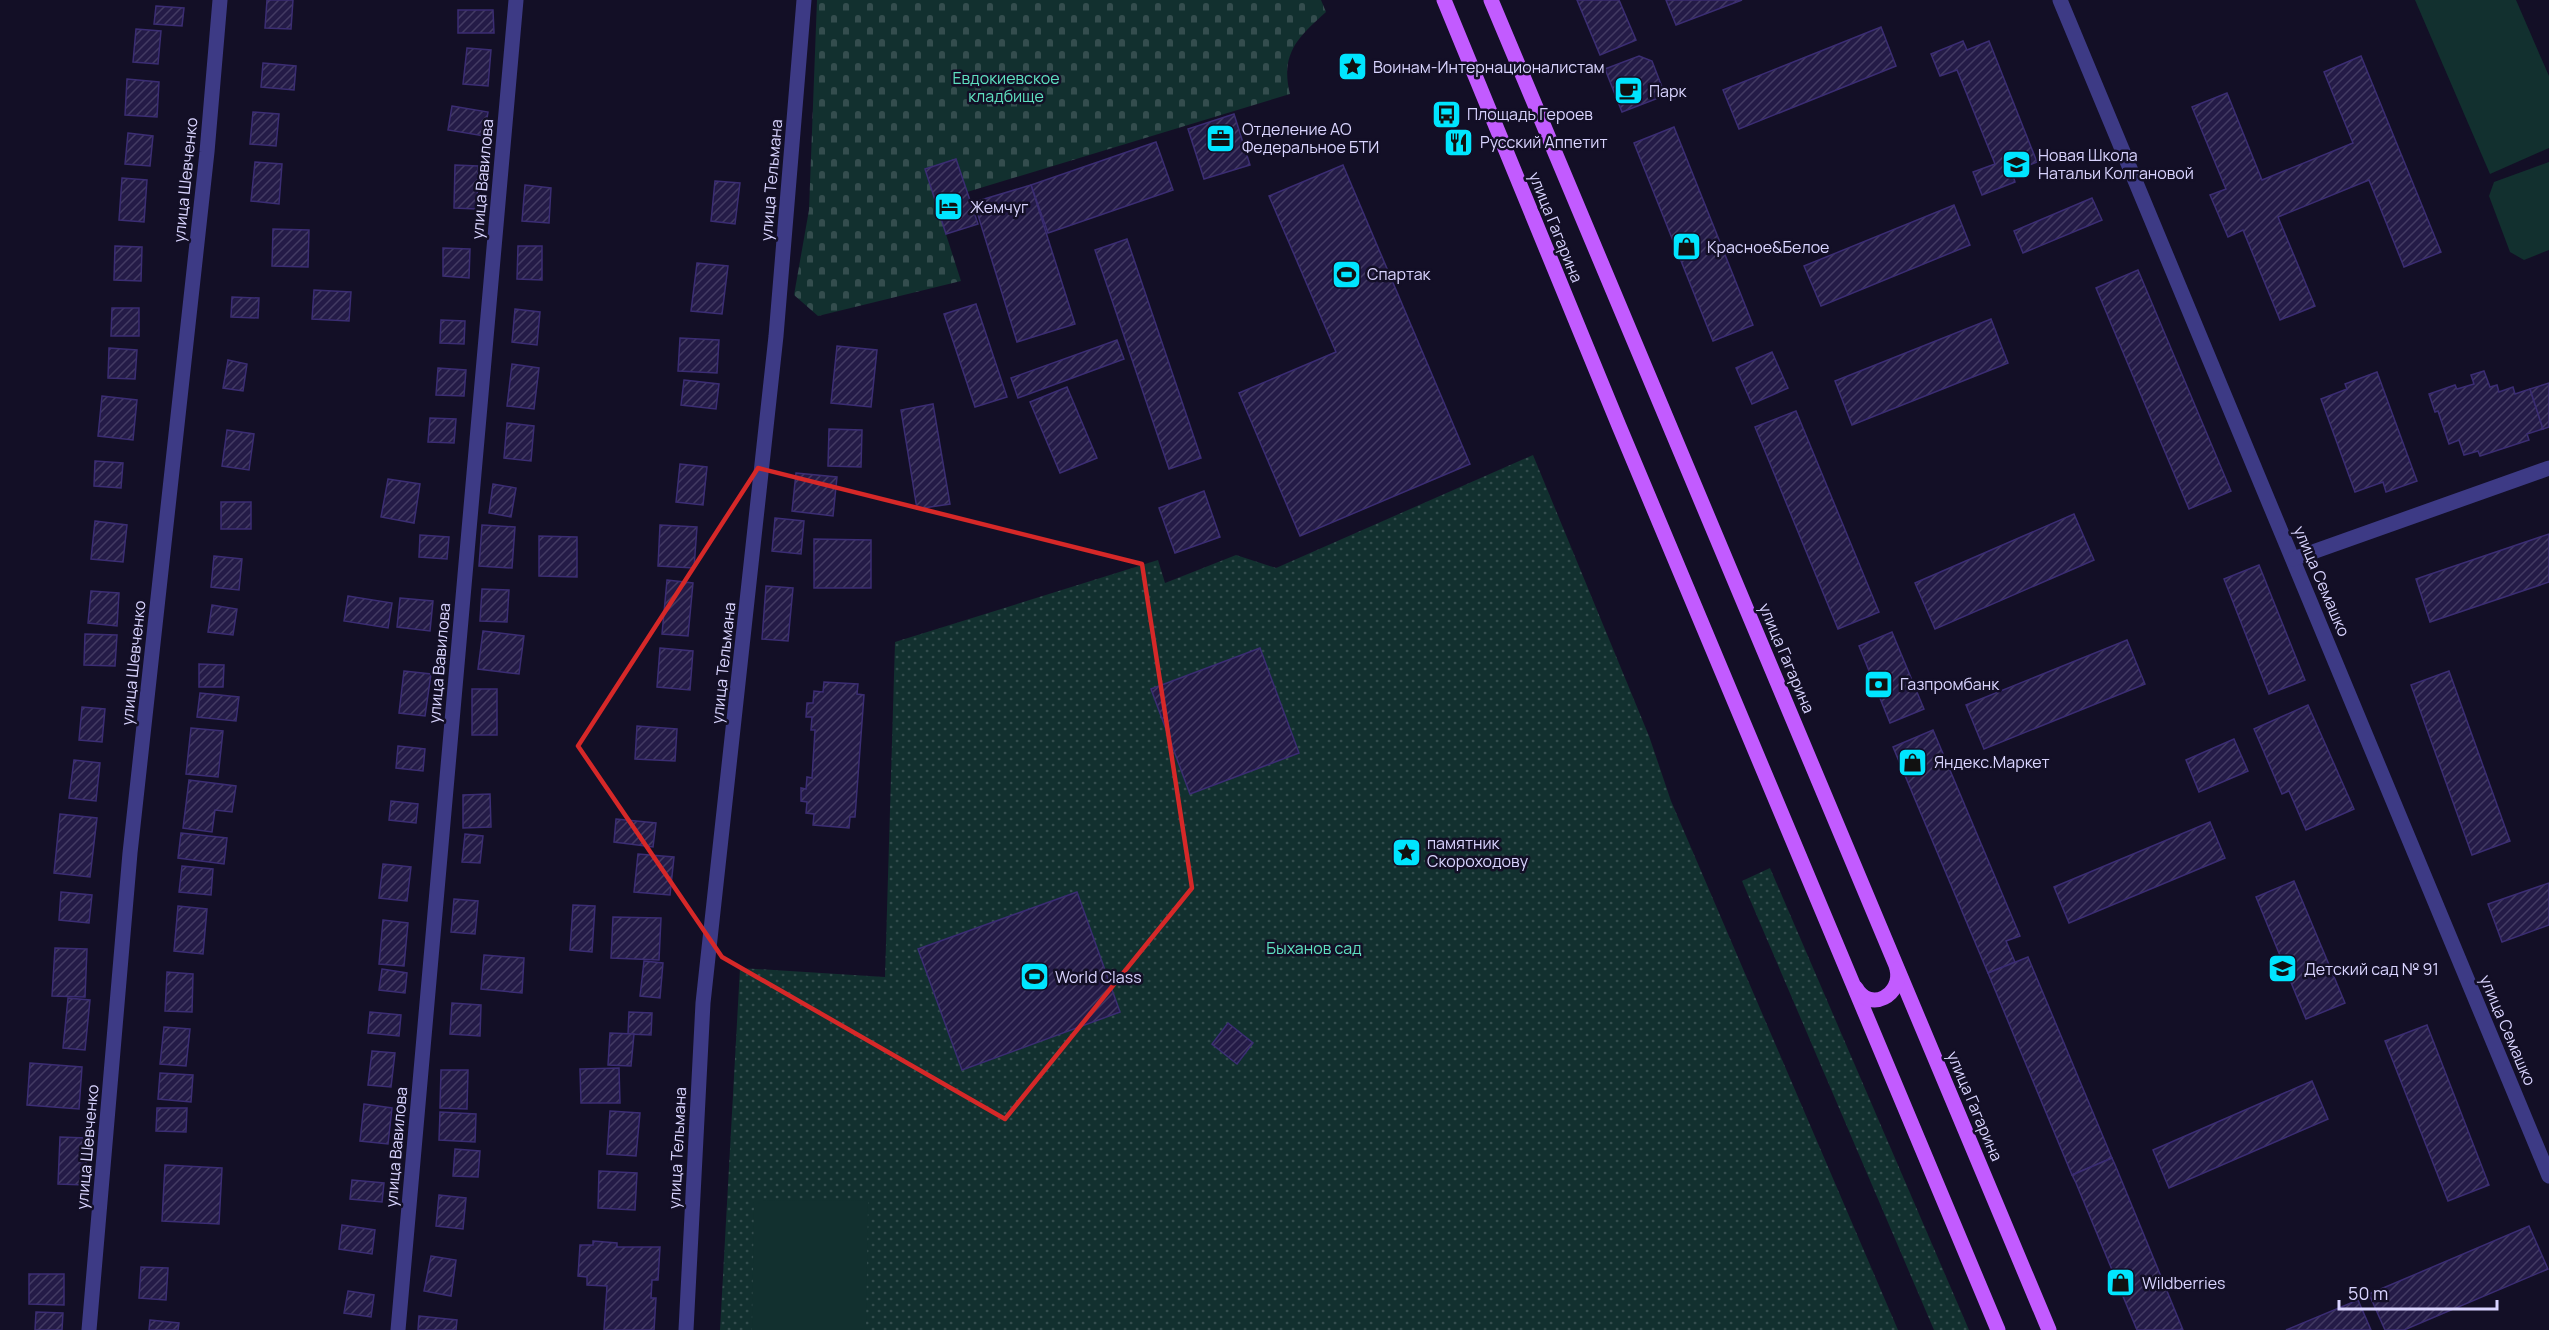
<svg xmlns="http://www.w3.org/2000/svg" width="2549" height="1330" font-family="Manrope,sans-serif">
  <defs>
    <pattern id="grass-dots" width="8" height="8" patternUnits="userSpaceOnUse" patternTransform="scale(1.5)"><rect width="8" height="8" fill="#12302f"/><path d="M2 2h.1M6 6h.1" fill="none" stroke="#344d4e" stroke-width="1.8" stroke-linecap="round"/></pattern>
    <pattern id="cemetery-stones" width="16" height="16" patternUnits="userSpaceOnUse" patternTransform="scale(1.5)"><rect width="16" height="16" fill="#12302f"/><path d="M2 7V4a2 2 0 0 1 4 0v3zM10 15v-3a2 2 0 0 1 4 0v3z" fill="#344d4e"/></pattern>
    <pattern id="building-hatch" width="6" height="6" patternUnits="userSpaceOnUse" patternTransform="scale(1.5)"><rect width="6" height="6" fill="#241b47"/><path d="M-1 1l2-2M0 6l6-6M5 7l2-2" fill="none" stroke="#433b63"/></pattern>
  </defs>
  <rect width="100%" height="100%" fill="#130f26"/>
  <g fill="url(#grass-dots)">
    <path d="M1533 455 1649 736 1671 801 1898 1330H720L740 968 885 977 895 642 1158 560 1165 583 1236 555 1276 568Z"/>
    <path d="M1770 868 1969 1330H1934L1742 881Z"/>
  </g>
  <path fill="url(#cemetery-stones)" d="M817 0H1321L1326 12C1298 37 1280 54 1290 94L967 192 956 159 925 169 961 281 818 316 794 295 809 210Z"/>
  <g fill="#12302f">
    <path d="M2415 0H2516L2549 76V148L2490 174Z"/>
    <path d="M2549 162V250L2524 260 2510 252 2489 196 2494 182Z"/>
    <path d="M754 1200 868 1201 866 1330H752Z"/>
  </g>
  <g fill="url(#building-hatch)" stroke="#3b2d73" stroke-width="1.5">
    <path d="M267 0H293L291 29 265 28Z"/>
    <path d="M1577 0H1619L1636 40 1600 55Z"/>
    <path d="M1666 0H1742L1676 25Z"/>
    <path d="M156 6 184 8 182 26 154 24Z"/>
    <path d="M458 10H493L494 33H458Z"/>
    <path d="M1881 27 1896 66 1739 129 1723 90Z"/>
    <path d="M136 29 161 31 158 64 133 62Z"/>
    <path d="M1963 41 1967 50 1989 41 2037 162 2012 172 2015 182 1982 195 1973 172 1995 164 1957 70 1940 76 1931 54Z"/>
    <path d="M467 48 491 50 488 86 463 84Z"/>
    <path d="M1639 56 1652 61 1662 87 1656 99 1622 112 1605 69Z"/>
    <path d="M2361 56 2441 252 2404 267 2369 180 2278 217 2315 306 2280 320 2243 230 2228 237 2210 195 2226 189 2192 107 2227 93 2262 180 2353 143 2324 72Z"/>
    <path d="M263 63 296 66 294 90 261 87Z"/>
    <path d="M127 79 159 82 157 117 125 115Z"/>
    <path d="M452 106 488 112 484 136 448 130Z"/>
    <path d="M253 112 279 114 276 146 250 144Z"/>
    <path d="M1234 114 1250 165 1204 179 1188 129Z"/>
    <path d="M1674 127 1753 325 1713 341 1634 143Z"/>
    <path d="M128 133 153 136 150 166 125 164Z"/>
    <path d="M1156 142 1173 190 1048 233 1031 185Z"/>
    <path d="M956 159 978 224 946 234 925 169Z"/>
    <path d="M255 162 282 164 279 204 251 201Z"/>
    <path d="M455 165 478 166 477 209 454 208Z"/>
    <path d="M1343 165 1470 464 1300 536 1239 393 1336 352 1269 196Z"/>
    <path d="M122 178 147 180 144 222 119 220Z"/>
    <path d="M715 181 740 183 735 224 711 221Z"/>
    <path d="M525 185 551 188 549 223 522 221Z"/>
    <path d="M1031 185 1075 324 1017 342 974 202Z"/>
    <path d="M2092 198 2102 220 2023 253 2014 231Z"/>
    <path d="M1954 205 1970 245 1821 306 1804 266Z"/>
    <path d="M273 229 309 230 308 267 272 266Z"/>
    <path d="M1127 239 1201 458 1169 469 1095 250Z"/>
    <path d="M115 246 142 247 141 281 114 280Z"/>
    <path d="M518 246H542V280L517 279Z"/>
    <path d="M443 248 470 249 469 278 443 276Z"/>
    <path d="M697 263 728 266 722 314 691 311Z"/>
    <path d="M2138 270 2231 491 2189 509 2096 288Z"/>
    <path d="M314 290 351 292 349 321 312 319Z"/>
    <path d="M232 297 259 298 258 318 231 317Z"/>
    <path d="M976 304 1007 397 975 407 944 314Z"/>
    <path d="M112 308H139V336H111Z"/>
    <path d="M515 309 540 312 537 345 512 342Z"/>
    <path d="M1991 319 2008 363 1852 425 1835 381Z"/>
    <path d="M441 320 465 321 464 344 440 343Z"/>
    <path d="M680 338 719 340 717 373 678 371Z"/>
    <path d="M1117 340 1124 359 1018 398 1011 378Z"/>
    <path d="M837 346 877 350 871 407 831 403Z"/>
    <path d="M109 348 137 350 135 379 108 378Z"/>
    <path d="M1772 352 1788 388 1752 404 1736 368Z"/>
    <path d="M228 360 247 364 243 391 223 388Z"/>
    <path d="M512 364 539 368 534 409 507 406Z"/>
    <path d="M438 368 466 370 464 396 436 395Z"/>
    <path d="M2484 371 2490 387 2497 385 2499 392 2513 387 2515 394 2530 389 2543 429 2527 434 2529 440 2480 456 2478 451 2464 455 2459 440 2449 444 2438 411 2435 412 2429 394 2455 385 2457 389 2474 384 2471 375Z"/>
    <path d="M2377 372 2417 481 2386 492 2383 482 2355 492 2321 399 2347 389 2345 384Z"/>
    <path d="M684 380 719 384 716 409 681 405Z"/>
    <path d="M2549 383V427L2543 429 2530 389Z"/>
    <path d="M1067 387 1097 458 1060 473 1030 402Z"/>
    <path d="M102 396 137 400 133 440 98 436Z"/>
    <path d="M933 404 950 504 917 509 901 410Z"/>
    <path d="M1796 411 1879 612 1838 629 1755 427Z"/>
    <path d="M430 418 456 419 454 443 428 442Z"/>
    <path d="M507 423 534 426 531 461 504 458Z"/>
    <path d="M829 429 862 430 861 467 828 466Z"/>
    <path d="M227 430 254 434 249 470 222 466Z"/>
    <path d="M95 461 123 463 121 488 94 486Z"/>
    <path d="M680 464 707 467 703 505 676 502Z"/>
    <path d="M796 473 837 477 833 516 792 511Z"/>
    <path d="M388 479 420 484 414 523 381 517Z"/>
    <path d="M493 484 516 488 511 517 489 513Z"/>
    <path d="M1204 491 1220 537 1175 553 1159 508Z"/>
    <rect x="221" y="502" width="30" height="27"/>
    <path d="M2074 514 2094 560 1935 629 1915 583Z"/>
    <path d="M775 518 804 521 801 554 772 551Z"/>
    <path d="M95 521 127 525 123 562 91 559Z"/>
    <path d="M482 525 515 527 512 568 479 566Z"/>
    <path d="M660 525 697 527 694 568 658 566Z"/>
    <path d="M2549 534V582L2430 622 2416 579Z"/>
    <path d="M420 535 449 537 447 559 419 557Z"/>
    <path d="M539 536 577 537V577L539 576Z"/>
    <path d="M814 539 871 540V588H814Z"/>
    <path d="M214 556 242 559 239 590 211 587Z"/>
    <path d="M2259 565 2305 680 2269 694 2224 579Z"/>
    <path d="M667 580 693 583 688 636 662 634Z"/>
    <path d="M766 586 793 588 788 641 762 639Z"/>
    <path d="M482 589 509 590 507 622 480 621Z"/>
    <path d="M91 591 119 593 117 626 88 623Z"/>
    <path d="M348 596 392 603 388 628 344 621Z"/>
    <path d="M400 598 433 601 430 631 397 627Z"/>
    <path d="M212 605 237 609 233 635 208 632Z"/>
    <path d="M483 631 524 636 519 674 478 669Z"/>
    <path d="M1892 632 1924 709 1890 723 1859 646Z"/>
    <path d="M85 634 117 635 115 666 84 665Z"/>
    <path d="M2127 640 2145 684 1984 749 1966 705Z"/>
    <path d="M660 648 693 651 690 690 657 687Z"/>
    <path d="M1260 648 1299 753 1190 794 1151 689Z"/>
    <path d="M199 664 224 665 223 687H199Z"/>
    <path d="M404 671 431 674 425 716 399 713Z"/>
    <path d="M2449 671 2510 841 2472 855 2411 685Z"/>
    <path d="M824 682 858 684 857 694 864 695 855 817H850L849 828 813 825 814 814 806 813 807 802 801 801V788L806 789 807 777 812 778 815 730H811L812 717H806L807 703H813L814 691 823 692Z"/>
    <rect x="472" y="689" width="25" height="46"/>
    <path d="M200 693 239 697 236 721 197 717Z"/>
    <path d="M2308 705 2354 809 2306 830 2289 791 2282 794 2254 729Z"/>
    <path d="M82 707 105 709 102 742 79 740Z"/>
    <path d="M637 726 677 729 675 761 635 759Z"/>
    <path d="M191 728 223 731 218 777 186 774Z"/>
    <path d="M1933 730 2020 936 2006 941 2015 962 1988 973 1893 747Z"/>
    <path d="M2234 739 2248 771 2199 792 2186 760Z"/>
    <path d="M398 746 425 749 423 771 396 768Z"/>
    <path d="M74 760 100 763 96 801 69 798Z"/>
    <path d="M189 780 236 786 232 812 215 810 212 832 183 828Z"/>
    <path d="M490 794 491 827 463 828V795Z"/>
    <path d="M391 801 418 804 416 823 389 820Z"/>
    <path d="M60 814 97 818 90 877 54 873Z"/>
    <path d="M616 819 656 823 653 847 614 842Z"/>
    <path d="M2210 822 2225 858 2069 923 2054 887Z"/>
    <path d="M181 833 227 838 224 864 178 858Z"/>
    <path d="M465 834 483 836 480 863 462 862Z"/>
    <path d="M638 854 674 857 670 895 634 892Z"/>
    <path d="M383 864 411 867 407 901 379 898Z"/>
    <path d="M182 866 213 869 211 895 179 892Z"/>
    <path d="M2294 881 2345 1003 2306 1019 2256 897Z"/>
    <path d="M2549 883V925L2502 942 2488 904Z"/>
    <path d="M61 892 92 895 89 923 59 920Z"/>
    <path d="M1077 892 1120 1012 962 1070 918 949Z"/>
    <path d="M454 899 478 901 475 934 451 932Z"/>
    <path d="M573 905 595 906 592 952 570 950Z"/>
    <path d="M178 906 207 909 203 954 174 951Z"/>
    <path d="M613 917 661 918 659 960 611 958Z"/>
    <path d="M383 920 408 923 404 966 379 964Z"/>
    <path d="M55 948 87 949 85 997 52 996Z"/>
    <path d="M484 955 524 958 522 993 481 989Z"/>
    <path d="M2028 957 2112 1158 2072 1175 1988 973Z"/>
    <path d="M644 961 663 963 660 998 640 996Z"/>
    <path d="M382 969 407 973 405 993 379 990Z"/>
    <path d="M167 972 193 974 192 1012 165 1011Z"/>
    <path d="M68 998 90 1000 85 1050 63 1048Z"/>
    <path d="M452 1003 481 1005 480 1036 450 1034Z"/>
    <path d="M370 1012 401 1015 399 1036 368 1033Z"/>
    <path d="M629 1012 652 1013 651 1035 628 1034Z"/>
    <path d="M1228 1023 1253 1043 1237 1064 1212 1044Z"/>
    <path d="M2427 1025 2489 1185 2448 1201 2385 1041Z"/>
    <path d="M164 1027 190 1029 186 1066 160 1064Z"/>
    <path d="M610 1033 634 1034 631 1066 608 1065Z"/>
    <path d="M372 1051 395 1053 391 1087 368 1085Z"/>
    <path d="M30 1063 82 1067 79 1109 27 1105Z"/>
    <path d="M619 1068 620 1103H581L580 1069Z"/>
    <path d="M441 1070H468L467 1109 440 1108Z"/>
    <path d="M160 1073 193 1075 191 1102 158 1099Z"/>
    <path d="M2312 1081 2328 1119 2169 1188 2153 1150Z"/>
    <path d="M364 1104 392 1108 388 1144 360 1141Z"/>
    <path d="M157 1108H187L186 1132 156 1131Z"/>
    <path d="M610 1111 640 1113 636 1156 607 1154Z"/>
    <path d="M440 1112 476 1114 475 1142 439 1140Z"/>
    <path d="M60 1137 87 1138 85 1185 58 1184Z"/>
    <path d="M455 1149 480 1151 478 1177 453 1176Z"/>
    <path d="M2112 1158 2116 1167 2183 1330H2137L2076 1183 2072 1175Z"/>
    <path d="M165 1165 222 1168 219 1224 162 1221Z"/>
    <path d="M599 1171 637 1173 635 1210 598 1208Z"/>
    <path d="M352 1180 384 1183 382 1202 350 1199Z"/>
    <path d="M439 1195 466 1198 463 1229 436 1226Z"/>
    <path d="M342 1225 375 1230 372 1254 339 1249Z"/>
    <path d="M2529 1226 2548 1269 2404 1330H2385L2369 1294Z"/>
    <path d="M593 1241 617 1243V1247H660L658 1280H652L651 1298H656L654 1330H604L607 1286 587 1285V1277L578 1276 580 1245H593Z"/>
    <path d="M431 1256 456 1260 451 1296 424 1291Z"/>
    <path d="M141 1267 168 1268 166 1300 139 1298Z"/>
    <path d="M29 1274H64V1305L29 1304Z"/>
    <path d="M348 1291 374 1295 371 1317 344 1313Z"/>
    <path d="M2358 1300 2371 1330H2286Z"/>
    <path d="M36 1312 63 1313 62 1330H35Z"/>
    <path d="M419 1316 457 1320 456 1330H418Z"/>
    <path d="M150 1320 179 1323 178 1330H149Z"/>
  </g>
  <g fill="none" stroke-linecap="round" stroke-linejoin="round">
    <g stroke="#3d3a85" stroke-width="15">
      <path d="M2060 0 2549 1176"/>
      <path d="M2293 559 2549 468"/>
      <path d="M89 1330 130 853 207 152 220 0"/>
      <path d="M398 1330 516 0"/>
      <path d="M686 1330 703 1003 776 336 804 0"/>
    </g>
    <g stroke="#c25bff" stroke-width="15">
      <path d="M1444 0 1619 426 1998 1330"/>
      <path d="M1491 0 2049 1330"/>
      <path d="M1856 988C1870 1013 1903 995 1897 969"/>
    </g>
  </g>
  <path fill="none" stroke="#d62828" stroke-width="4.5" stroke-linejoin="round" d="M758 468 1142 564 1192 888 1005 1119 722 957 578 746Z"/>
  <defs>
    <symbol id="sight-square" viewBox="-11 -11 22 22"><rect x="-9" y="-9" width="18" height="18" rx="4" fill="#00e5ff" stroke="#130f26"/><path d="M0-6L1.8-2.2L6-1.7L2.9 1.2L3.7 5.4L0 3.3L-3.7 5.4L-2.9 1.2L-6-1.7L-1.8-2.2Z" fill="#111"/></symbol>
    <symbol id="cafe-square" viewBox="-11 -11 22 22"><rect x="-9" y="-9" width="18" height="18" rx="4" fill="#00e5ff" stroke="#130f26"/><path d="M-5.5-4.5H6V0H3Q3 3.5 0 3.5H-2.5Q-5.5 3.5-5.5 0ZM3-3.2v2h1.7v-2ZM-6 4.5H4V6H-6Z" fill="#111"/></symbol>
    <symbol id="bus-square" viewBox="-11 -11 22 22"><rect x="-9" y="-9" width="18" height="18" rx="4" fill="#00e5ff" stroke="#130f26"/><path d="M-5-6H5V4H4V6H2V4H-2V6H-4V4H-5ZM-3.5-4V0h7V-4ZM-3.5 1.2v1.5H-2V1.2ZM2 1.2v1.5H3.5V1.2Z" fill="#111"/></symbol>
    <symbol id="office-square" viewBox="-11 -11 22 22"><rect x="-9" y="-9" width="18" height="18" rx="4" fill="#00e5ff" stroke="#130f26"/><path d="M-6-3h4V-5.5h4V-3h4V5H-6ZM-1-4.5V-3h2v-1.5ZM-6 0V1H6V0Z" fill="#111"/></symbol>
    <symbol id="restaurant-square" viewBox="-11 -11 22 22"><rect x="-9" y="-9" width="18" height="18" rx="4" fill="#00e5ff" stroke="#130f26"/><path d="M-5-6h1v4h1v-4h1v4h1v-4h1v5L-1.5 .5V6h-2V.5L-5-1ZM5-6V6H3V1.5H1.5Q1.5-4 5-6Z" fill="#111"/></symbol>
    <symbol id="school-square" viewBox="-11 -11 22 22"><rect x="-9" y="-9" width="18" height="18" rx="4" fill="#00e5ff" stroke="#130f26"/><path d="M0-5L7-2L0 1L-7-2ZM-4 1L0 2.5L4 1V4Q0 6-4 4Z" fill="#111"/></symbol>
    <symbol id="hotel-square" viewBox="-11 -11 22 22"><rect x="-9" y="-9" width="18" height="18" rx="4" fill="#00e5ff" stroke="#130f26"/><path d="M-6-4.5h1.5V1H6V5H4.5V3h-9V5H-6ZM-4 0a1.8 1.8 0 1 1 3.6 0ZM.5 0V-2.5h3Q6-2.5 6 0Z" fill="#111"/></symbol>
    <symbol id="shop-square" viewBox="-11 -11 22 22"><rect x="-9" y="-9" width="18" height="18" rx="4" fill="#00e5ff" stroke="#130f26"/><path d="M-5-2.5h2.3a2.7 3.5 0 0 1 5.4 0H5L5.5 6h-11ZM-1.5-2.5h3a1.5 2.3 0 0 0-3 0Z" fill="#111"/></symbol>
    <symbol id="stadium-square" viewBox="-11 -11 22 22"><rect x="-9" y="-9" width="18" height="18" rx="4" fill="#00e5ff" stroke="#130f26"/><path d="M0-5a6.5 5 0 1 0 0 10a6.5 5 0 1 0 0-10ZM-3.5-1.8h7v3.6h-7Z" fill="#111"/></symbol>
    <symbol id="bank-square" viewBox="-11 -11 22 22"><rect x="-9" y="-9" width="18" height="18" rx="4" fill="#00e5ff" stroke="#130f26"/><path d="M-6-4H6V4H-6ZM0-2.3a2.3 2.3 0 1 0 0 4.6a2.3 2.3 0 1 0 0-4.6Z" fill="#111"/></symbol>
  </defs>
  <g fill-rule="evenodd">
    <use href="#sight-square" x="1336" y="50" width="33" height="33"/>
    <use href="#cafe-square" x="1612" y="74" width="33" height="33"/>
    <use href="#bus-square" x="1430" y="98" width="33" height="33"/>
    <use href="#office-square" x="1204" y="122" width="33" height="33"/>
    <use href="#restaurant-square" x="1442" y="126" width="33" height="33"/>
    <use href="#school-square" x="2000" y="148" width="33" height="33"/>
    <use href="#hotel-square" x="932" y="190" width="33" height="33"/>
    <use href="#shop-square" x="1670" y="230" width="33" height="33"/>
    <use href="#stadium-square" x="1330" y="258" width="33" height="33"/>
    <use href="#bank-square" x="1862" y="668" width="33" height="33"/>
    <use href="#shop-square" x="1896" y="746" width="33" height="33"/>
    <use href="#sight-square" x="1390" y="836" width="33" height="33"/>
    <use href="#school-square" x="2266" y="952" width="33" height="33"/>
    <use href="#stadium-square" x="1018" y="960" width="33" height="33"/>
    <use href="#shop-square" x="2104" y="1266" width="33" height="33"/>
  </g>
  <g text-anchor="middle" stroke-width="5" stroke-linejoin="round" paint-order="stroke">
    <g font-size="16" fill="#d9d4ff" stroke="#130f26" text-anchor="start">
      <text x="1373" y="73">Воинам-Интернационалистам</text>
      <text x="1649" y="97">Парк</text>
      <text x="1467" y="120">Площадь Героев</text>
      <text x="1242" y="135">Отделение АО<tspan x="1242" dy="18">Федеральное БТИ</tspan></text>
      <text x="1480" y="148">Русский Аппетит</text>
      <text x="2038" y="161">Новая Школа<tspan x="2038" dy="18">Натальи Колгановой</tspan></text>
      <text x="970" y="213">Жемчуг</text>
      <text x="1707" y="253">Красное&amp;Белое</text>
      <text x="1367" y="280">Спартак</text>
      <text x="1900" y="690">Газпромбанк</text>
      <text x="1934" y="768">Яндекс.Маркет</text>
      <text x="1427" y="849">памятник<tspan x="1427" dy="18">Скороходову</tspan></text>
      <text x="2304" y="975">Детский сад № 91</text>
      <text x="1055" y="983">World Class</text>
      <text x="2142" y="1289">Wildberries</text>
    </g>
    <g font-size="16" fill="#5fe0c0" stroke="#130f26">
      <text x="1006" y="84">Евдокиевское<tspan x="1006" dy="18">кладбище</tspan></text>
      <text x="1314" y="954">Быханов сад</text>
    </g>
    <g font-size="16" fill="#d9d4ff" stroke="#130f26">
      <text transform="translate(482 179) rotate(-85)" y="6">улица Вавилова</text>
      <text transform="translate(185 180) rotate(-84)" y="6">улица Шевченко</text>
      <text transform="translate(771 180) rotate(-85)" y="6">улица Тельмана</text>
      <text transform="translate(1556 227) rotate(68)" y="6">улица Гагарина</text>
      <text transform="translate(2322 581) rotate(67)" y="6">улица Семашко</text>
      <text transform="translate(1787 658) rotate(67)" y="6">улица Гагарина</text>
      <text transform="translate(133 663) rotate(-84)" y="6">улица Шевченко</text>
      <text transform="translate(439 663) rotate(-85)" y="6">улица Вавилова</text>
      <text transform="translate(723 663) rotate(-84)" y="6">улица Тельмана</text>
      <text transform="translate(2508 1030) rotate(67)" y="6">улица Семашко</text>
      <text transform="translate(1975 1106) rotate(67)" y="6">улица Гагарина</text>
      <text transform="translate(87 1147) rotate(-85)" y="6">улица Шевченко</text>
      <text transform="translate(396 1147) rotate(-85)" y="6">улица Вавилова</text>
      <text transform="translate(677 1148) rotate(-87)" y="6">улица Тельмана</text>
    </g>
  </g>
  <path d="M2339 1300v9h158v-9" fill="none" stroke="#d9d4ff" stroke-width="3"/>
  <text x="2348" y="1300" font-size="18" fill="#d9d4ff" stroke="#130f26" stroke-width="4.5" paint-order="stroke">50 m</text>
</svg>
